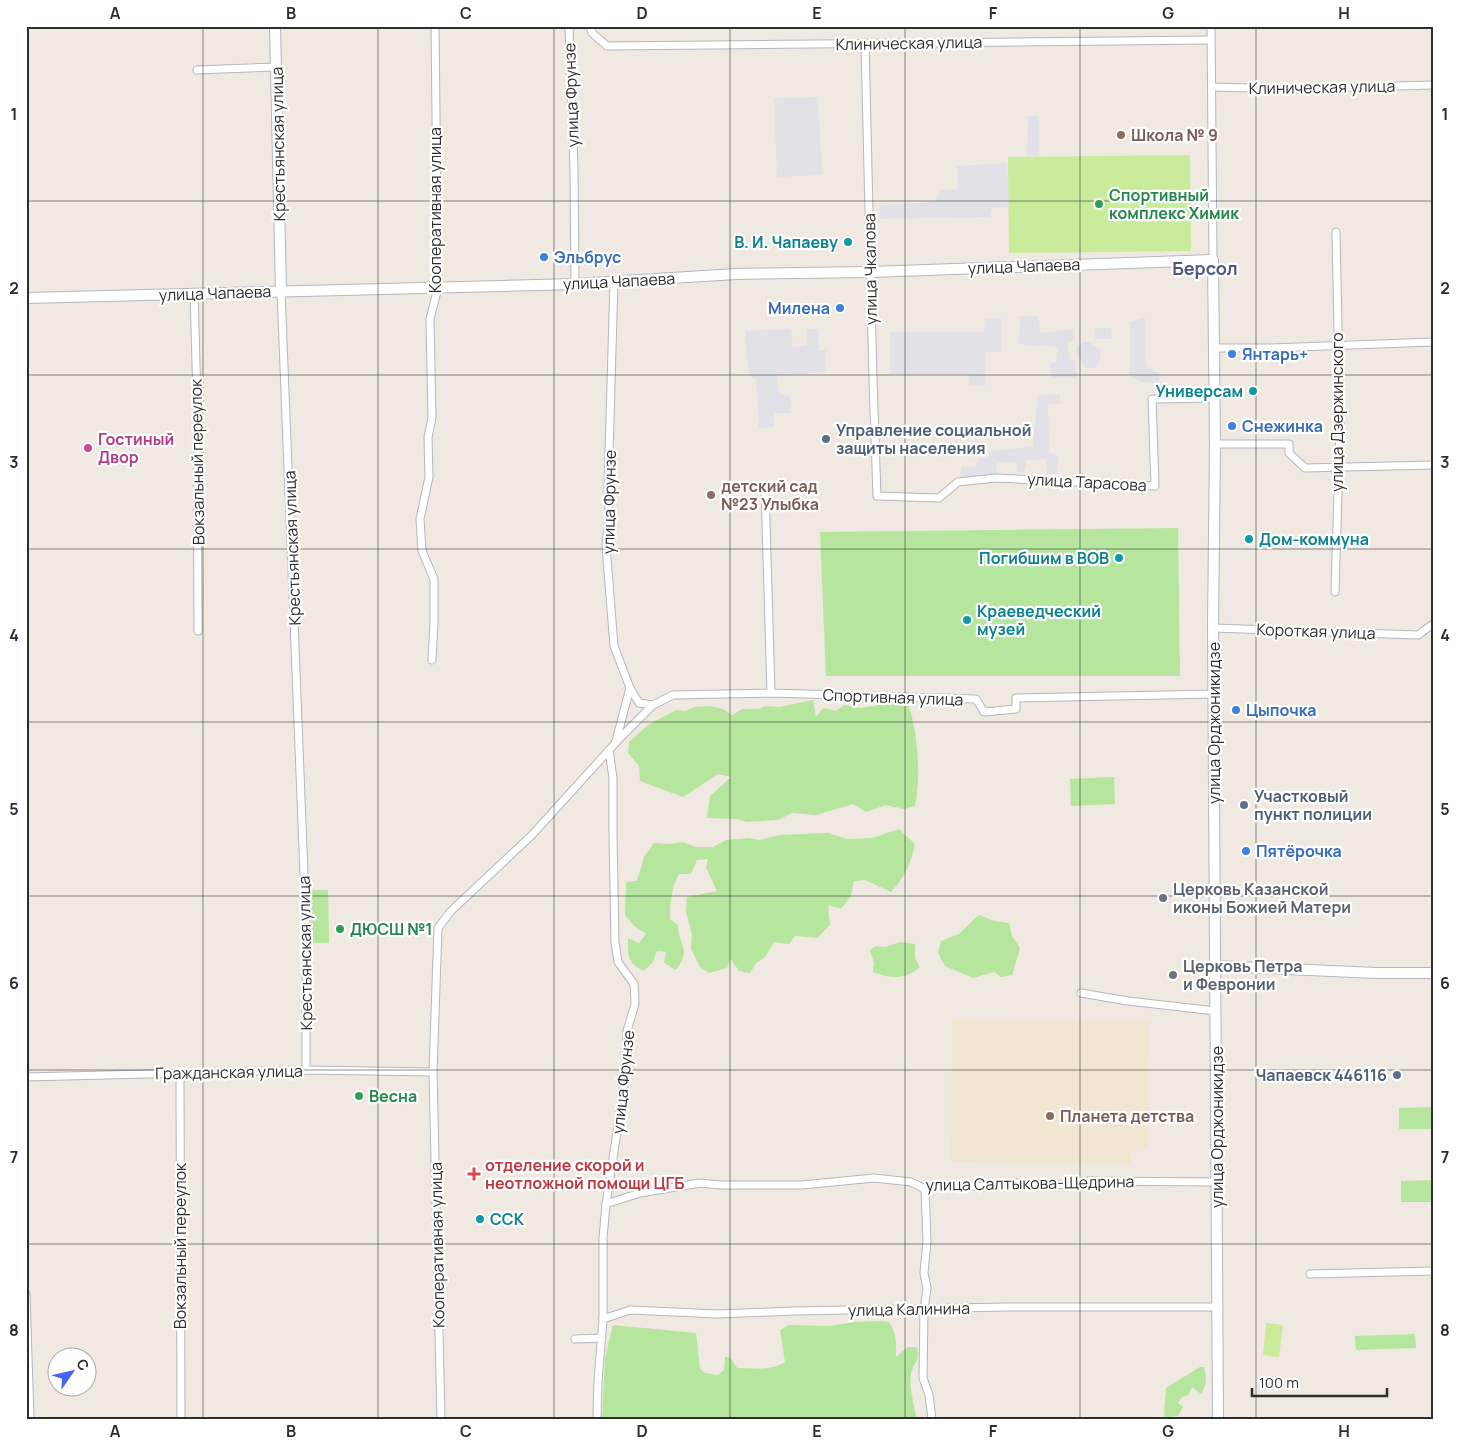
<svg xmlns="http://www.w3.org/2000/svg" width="1459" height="1445" font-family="Manrope,sans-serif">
  <rect width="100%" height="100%" fill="#efe9e1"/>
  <g fill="#e3e1e8">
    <path d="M818 97 822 175 777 177 774 98Z"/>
    <path d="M1028 116H1039V156L1027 155Z"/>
    <path d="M1007 163 1010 207 992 208 990 217 879 219 880 205 935 202 940 190 957 189V166Z"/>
    <path d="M1020 316H1038L1040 333 1074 329V341L1068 343 1069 359 1076 361 1077 378H1051L1050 364 1056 362 1058 347 1019 344Z"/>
    <path d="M1145 317 1146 366 1159 373V383L1140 382 1130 375V322Z"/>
    <path d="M985 318H1001V352H985V386H969V374H890V332H984Z"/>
    <path d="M1095 328H1111L1112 339H1095Z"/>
    <path d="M791 329 793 347 807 345V329H819V351L826 350 825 372 777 376 780 394 790 396 791 413H774V427L759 428 756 379 749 375 745 331Z"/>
    <path d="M1083 342H1091L1092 346 1100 348 1101 359 1098 362 1097 368H1085L1076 351 1077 345 1081 346Z"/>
    <path d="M1038 394 1060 395V404H1048L1049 452 1059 457 1057 474H1047L1046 459 1027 460 1025 471 1018 473 1017 462 997 463 996 478H961V467L976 466 978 458H987L990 451 1033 447Z"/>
  </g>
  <path fill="#f0e6d1" d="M952 1020 1149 1021 1148 1149H1131V1164L951 1162Z"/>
  <g fill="#b6e59e">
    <path d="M1178 528 1180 676H826L820 532Z"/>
    <path d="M813 700 816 717 823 708 836 711 844 705 860 708 893 703 909 706C918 736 921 775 915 806L904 809 886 805 866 812 853 804 816 815 792 813 778 820 747 822 737 819 707 818 710 796 731 777 718 774 683 797 640 781 639 766 628 753 629 742 648 725 676 710 685 711 694 707 710 706 723 709 732 715 742 709H759L765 706 780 707Z"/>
    <path d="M1114 777 1115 804 1071 806 1070 779Z"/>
    <path d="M899 829 915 844C911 864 904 878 891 892L865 880 854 881 851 896 841 909 828 905 830 925 817 938 795 936 789 944 774 942 765 957 756 963 750 973 739 971 731 959 727 968 709 973 700 967 691 949 692 934 686 912 687 897 717 891 706 868 708 859 697 860 691 874H679C671 889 670 902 670 919L678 925C678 947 693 947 676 970L664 963 666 952 657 951 653 962 644 971C627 963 628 956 628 938L639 943 646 934 633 925 625 915 626 882 637 881 644 857 654 843 668 844 683 842 696 847H713L726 840 749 838 759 840 779 835 828 833 847 839 872 838Z"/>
    <path d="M311 890H328L329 943H312Z"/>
    <path d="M979 915 994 921 1009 923 1012 936 1020 948 1012 975 1001 977 994 972 973 978 945 966 938 953 941 941 959 934Z"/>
    <path d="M900 942 915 944V958L920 967C906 980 890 979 873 972L874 963 870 950 876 946 885 947Z"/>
    <path d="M1234 980 1259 981V987H1234Z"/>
    <path d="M1433 1107V1129H1399V1108Z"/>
    <path d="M1433 1180V1202H1401V1181Z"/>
    <path d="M879 1321 889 1322C897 1334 896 1344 896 1357L908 1347H917C920 1364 914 1360 911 1374 909 1388 914 1405 917 1419H602L605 1358 613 1325 696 1333 700 1368 705 1373 718 1375 724 1370 725 1357 731 1358 737 1368C751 1368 773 1371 785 1362L780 1330 789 1325 829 1326 855 1322Z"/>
    <path d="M1415 1334 1416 1348 1356 1350 1355 1336Z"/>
    <path d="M1200 1367H1204C1207 1377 1207 1385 1201 1394L1192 1387 1188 1395 1182 1397 1178 1403 1183 1407 1178 1416 1165 1417 1164 1412 1166 1388Z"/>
  </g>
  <g fill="#c9ec9a">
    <path d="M1190 155 1191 251 1009 253 1008 157Z"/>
    <path d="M1266 1323 1283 1325 1279 1357 1263 1355Z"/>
  </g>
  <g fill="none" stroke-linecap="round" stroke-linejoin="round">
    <defs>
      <g id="street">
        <path d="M569 26 574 170 575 284"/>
        <path d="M590 26 592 33 607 46 1211 40"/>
        <path d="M1211 26 1213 260"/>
        <path d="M865 43 873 380 877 496 939 498 958 482 996 478 1155 486 1152 399 1215 398"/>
        <path d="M197 70 276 67"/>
        <path d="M1212 87 1293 89 1433 85"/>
        <path d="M614 281 608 487 609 517 606 546 614 646 630 688 639 703 653 705"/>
        <path d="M281 291 306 925V1070"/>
        <path d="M194 293 197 399 198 631"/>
        <path d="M1213 348H1271L1433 342"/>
        <path d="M1215 444H1289V453L1305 468 1433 465"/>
        <path d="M765 487 771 693"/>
        <path d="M1335 592 1340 426 1336 232"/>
        <path d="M1213 628 1418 635 1433 624"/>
        <path d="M432 660 434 623V579L422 551 420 519 429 477 428 437 432 418 430 319 438 288 435 26"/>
        <path d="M616 741 630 688"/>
        <path d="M1081 993 1128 1001 1216 1011"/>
        <path d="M180 1074 181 1419"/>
        <path d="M26 1077 306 1070 433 1072"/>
        <path d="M925 1189 927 1241 924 1273 927 1288 924 1310 923 1378 929 1395 932 1419"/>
        <path d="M606 1204 640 1193 700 1183 720 1185H802L874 1178 911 1182 925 1189 952 1184 984 1187 1017 1183 1055 1185 1089 1181 1217 1182"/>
        <path d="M1310 1274 1433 1271"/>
        <path d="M26 1294 30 1419"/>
        <path d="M603 1319 630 1310 717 1314 795 1311 1007 1307H1216"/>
        <path d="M575 1339 602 1338"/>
        <path d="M441 1419 433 1072 438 928 451 911 532 835 620 738 653 705 673 695 771 693 976 699 984 712 1016 709V698L1214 694"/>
        <path d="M597 1419 598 1381 603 1319V1238L606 1204 626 1073 627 1031 635 1004 634 984 618 962 615 942 613 834V778L609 750"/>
      </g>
      <g id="secondary">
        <path d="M275 26 281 291"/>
        <path d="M26 298 575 284 736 274 870 272 1213 260 1215 444 1213 628 1218 1419"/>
        <path d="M1216 966 1376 973H1433"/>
      </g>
    </defs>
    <use href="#street" stroke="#b4b7c1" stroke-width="9"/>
    <use href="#secondary" stroke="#b4b7c1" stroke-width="12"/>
    <use href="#street" stroke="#fff" stroke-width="7"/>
    <use href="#secondary" stroke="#fff" stroke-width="10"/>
  </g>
  <path fill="none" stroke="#2e2e2e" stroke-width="1" stroke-opacity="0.55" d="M203 26V1419M378 26V1419M554 26V1419M730 26V1419M905 26V1419M1080 26V1419M1256 26V1419M26 201H1433M26 375H1433M26 549H1433M26 722H1433M26 896H1433M26 1070H1433M26 1244H1433"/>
  <g fill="#8d6e63" stroke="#fff" stroke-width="2">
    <circle cx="1121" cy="135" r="5"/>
    <circle cx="711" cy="495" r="5"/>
    <circle cx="1050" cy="1116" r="5"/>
  </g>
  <g fill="#2e9e5b" stroke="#fff" stroke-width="2">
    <circle cx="1099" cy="204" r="5"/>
    <circle cx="340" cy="929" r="5"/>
    <circle cx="359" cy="1096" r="5"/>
  </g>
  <g fill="#0f9aa8" stroke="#fff" stroke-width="2">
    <circle cx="848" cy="242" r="5"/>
    <circle cx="1253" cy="391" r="5"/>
    <circle cx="1249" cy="539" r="5"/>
    <circle cx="1119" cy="558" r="5"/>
    <circle cx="967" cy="620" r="5"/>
    <circle cx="480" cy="1219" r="5"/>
  </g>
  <g fill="#3f7fe0" stroke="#fff" stroke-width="2">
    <circle cx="544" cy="257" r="5"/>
    <circle cx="840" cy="308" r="5"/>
    <circle cx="1232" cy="354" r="5"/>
    <circle cx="1232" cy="426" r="5"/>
    <circle cx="1236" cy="710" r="5"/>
    <circle cx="1246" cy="851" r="5"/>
  </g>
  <g fill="#5c6f8a" stroke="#fff" stroke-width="2">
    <circle cx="826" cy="439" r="5"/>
    <circle cx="1244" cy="805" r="5"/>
    <circle cx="1397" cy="1075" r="5"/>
  </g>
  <circle fill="#d1479c" stroke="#fff" stroke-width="2" cx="88" cy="448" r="5"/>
  <g fill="#6b7280" stroke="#fff" stroke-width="2">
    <circle cx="1163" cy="898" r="5"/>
    <circle cx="1173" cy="975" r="5"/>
  </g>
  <path fill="#e0444e" stroke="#fff" stroke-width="2" d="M471.5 1166.5h5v5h5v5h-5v5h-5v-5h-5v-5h5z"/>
  <g text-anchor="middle" stroke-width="4.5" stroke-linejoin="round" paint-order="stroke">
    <g font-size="16" fill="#2e2e2e" stroke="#fff">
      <text transform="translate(909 43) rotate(-1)" y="6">Клиническая улица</text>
      <text transform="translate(1322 87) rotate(-1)" y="6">Клиническая улица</text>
      <text transform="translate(571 95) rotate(-92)" y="6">улица Фрунзе</text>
      <text transform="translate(278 144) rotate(-91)" y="6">Крестьянская улица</text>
      <text transform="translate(435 210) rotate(-90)" y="6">Кооперативная улица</text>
      <text transform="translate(1024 266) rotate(-2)" y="6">улица Чапаева</text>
      <text transform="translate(870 269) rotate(-91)" y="6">улица Чкалова</text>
      <text transform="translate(619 281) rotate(-3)" y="6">улица Чапаева</text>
      <text transform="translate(215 293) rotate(-2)" y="6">улица Чапаева</text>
      <text transform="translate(1337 412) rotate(-90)" y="6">улица Дзержинского</text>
      <text transform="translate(197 462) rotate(-91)" y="6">Вокзальный переулок</text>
      <text transform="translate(1087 482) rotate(3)" y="6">улица Тарасова</text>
      <text transform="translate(609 502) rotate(-89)" y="6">улица Фрунзе</text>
      <text transform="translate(292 548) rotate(-92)" y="6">Крестьянская улица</text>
      <text transform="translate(1316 631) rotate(2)" y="6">Короткая улица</text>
      <text transform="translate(893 697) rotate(2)" y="6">Спортивная улица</text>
      <text transform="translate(1214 723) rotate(-90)" y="6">улица Орджоникидзе</text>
      <text transform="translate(305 953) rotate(-91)" y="6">Крестьянская улица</text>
      <text transform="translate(229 1072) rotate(-1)" y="6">Гражданская улица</text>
      <text transform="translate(623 1082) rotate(-84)" y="6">улица Фрунзе</text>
      <text transform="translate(1217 1127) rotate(-90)" y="6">улица Орджоникидзе</text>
      <text transform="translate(1030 1183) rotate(-1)" y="6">улица Салтыкова-Щедрина</text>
      <text transform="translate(437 1245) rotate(-91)" y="6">Кооперативная улица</text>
      <text transform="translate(180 1246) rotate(-90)" y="6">Вокзальный переулок</text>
      <text transform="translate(909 1309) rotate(-1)" y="6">улица Калинина</text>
    </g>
    <g font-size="16" font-weight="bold" fill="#785e54" stroke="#fff" text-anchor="start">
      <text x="1131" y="141">Школа № 9</text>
      <text x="721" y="492">детский сад<tspan x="721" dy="18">№23 Улыбка</tspan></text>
      <text x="1060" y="1122">Планета детства</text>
    </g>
    <g font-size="16" font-weight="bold" fill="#27864d" stroke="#fff" text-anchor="start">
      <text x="1109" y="201">Спортивный<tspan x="1109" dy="18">комплекс Химик</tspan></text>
      <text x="350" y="935">ДЮСШ №1</text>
      <text x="369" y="1102">Весна</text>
    </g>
    <g font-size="16" font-weight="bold" fill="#0d838f" stroke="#fff" text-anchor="end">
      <text x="838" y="248">В. И. Чапаеву</text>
      <text x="1243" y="397">Универсам</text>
      <text x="1259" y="545" text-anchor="start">Дом-коммуна</text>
      <text x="1109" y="564">Погибшим в ВОВ</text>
      <text x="977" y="617" text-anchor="start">Краеведческий<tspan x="977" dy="18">музей</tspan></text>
      <text x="490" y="1225" text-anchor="start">ССК</text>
    </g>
    <g font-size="16" font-weight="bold" fill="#366cbe" stroke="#fff" text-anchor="start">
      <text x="554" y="263">Эльбрус</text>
      <text x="830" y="314" text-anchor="end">Милена</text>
      <text x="1242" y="360">Янтарь+</text>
      <text x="1242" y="432">Снежинка</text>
      <text x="1246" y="716">Цыпочка</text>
      <text x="1256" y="857">Пятёрочка</text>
    </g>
    <g font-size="16" font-weight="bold" fill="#4e5e75" stroke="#fff" text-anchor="start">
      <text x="836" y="436">Управление социальной<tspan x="836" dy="18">защиты населения</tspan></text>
      <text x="1254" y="802">Участковый<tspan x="1254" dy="18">пункт полиции</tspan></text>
      <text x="1387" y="1081" text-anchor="end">Чапаевск 446116</text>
    </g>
    <g font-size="16" font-weight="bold" fill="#b23c85" stroke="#fff" text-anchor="start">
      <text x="98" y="445">Гостиный<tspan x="98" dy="18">Двор</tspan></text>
    </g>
    <g font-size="16" font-weight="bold" fill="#5b616d" stroke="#fff" text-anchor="start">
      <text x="1173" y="895">Церковь Казанской<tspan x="1173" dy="18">иконы Божией Матери</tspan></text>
      <text x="1183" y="972">Церковь Петра<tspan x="1183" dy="18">и Февронии</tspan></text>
    </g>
    <g font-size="16" font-weight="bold" fill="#be3a42" stroke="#fff" text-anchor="start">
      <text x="485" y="1171">отделение скорой и<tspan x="485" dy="18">неотложной помощи ЦГБ</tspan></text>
    </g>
    <g font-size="18" font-weight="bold" fill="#4d5680" stroke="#fff">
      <text x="1205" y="275">Берсол</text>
    </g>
  </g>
  <rect width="1459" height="1445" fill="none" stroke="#ffffff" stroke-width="55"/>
  <g transform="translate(72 1372) rotate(56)"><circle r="24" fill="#ffffff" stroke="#ababab"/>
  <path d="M0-4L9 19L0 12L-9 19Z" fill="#4264fb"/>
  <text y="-8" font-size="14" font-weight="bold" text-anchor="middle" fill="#2e2e2e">С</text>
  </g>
  <path d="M1252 1388v8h135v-8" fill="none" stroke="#2e2e2e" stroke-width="2.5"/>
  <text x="1259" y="1388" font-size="15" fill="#2e2e2e" stroke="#ffffff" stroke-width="4" paint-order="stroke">100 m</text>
  <rect x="28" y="28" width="1404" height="1390" fill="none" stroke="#2e2e2e" stroke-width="2"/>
  <g font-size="16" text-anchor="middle" font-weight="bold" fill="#2e2e2e">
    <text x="115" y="19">A</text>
    <text x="291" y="19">B</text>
    <text x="466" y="19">C</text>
    <text x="642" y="19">D</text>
    <text x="817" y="19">E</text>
    <text x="993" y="19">F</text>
    <text x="1168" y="19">G</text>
    <text x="1344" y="19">H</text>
    <text x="14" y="120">1</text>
    <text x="1445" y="120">1</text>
    <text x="14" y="294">2</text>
    <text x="1445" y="294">2</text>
    <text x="14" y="468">3</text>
    <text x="1445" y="468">3</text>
    <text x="14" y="641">4</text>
    <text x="1445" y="641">4</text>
    <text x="14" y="815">5</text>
    <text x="1445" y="815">5</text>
    <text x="14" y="989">6</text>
    <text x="1445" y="989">6</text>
    <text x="14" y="1163">7</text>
    <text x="1445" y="1163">7</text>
    <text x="14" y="1336">8</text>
    <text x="1445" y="1336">8</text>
    <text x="115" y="1437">A</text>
    <text x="291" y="1437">B</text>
    <text x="466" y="1437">C</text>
    <text x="642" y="1437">D</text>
    <text x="817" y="1437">E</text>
    <text x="993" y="1437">F</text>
    <text x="1168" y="1437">G</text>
    <text x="1344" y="1437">H</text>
  </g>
</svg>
